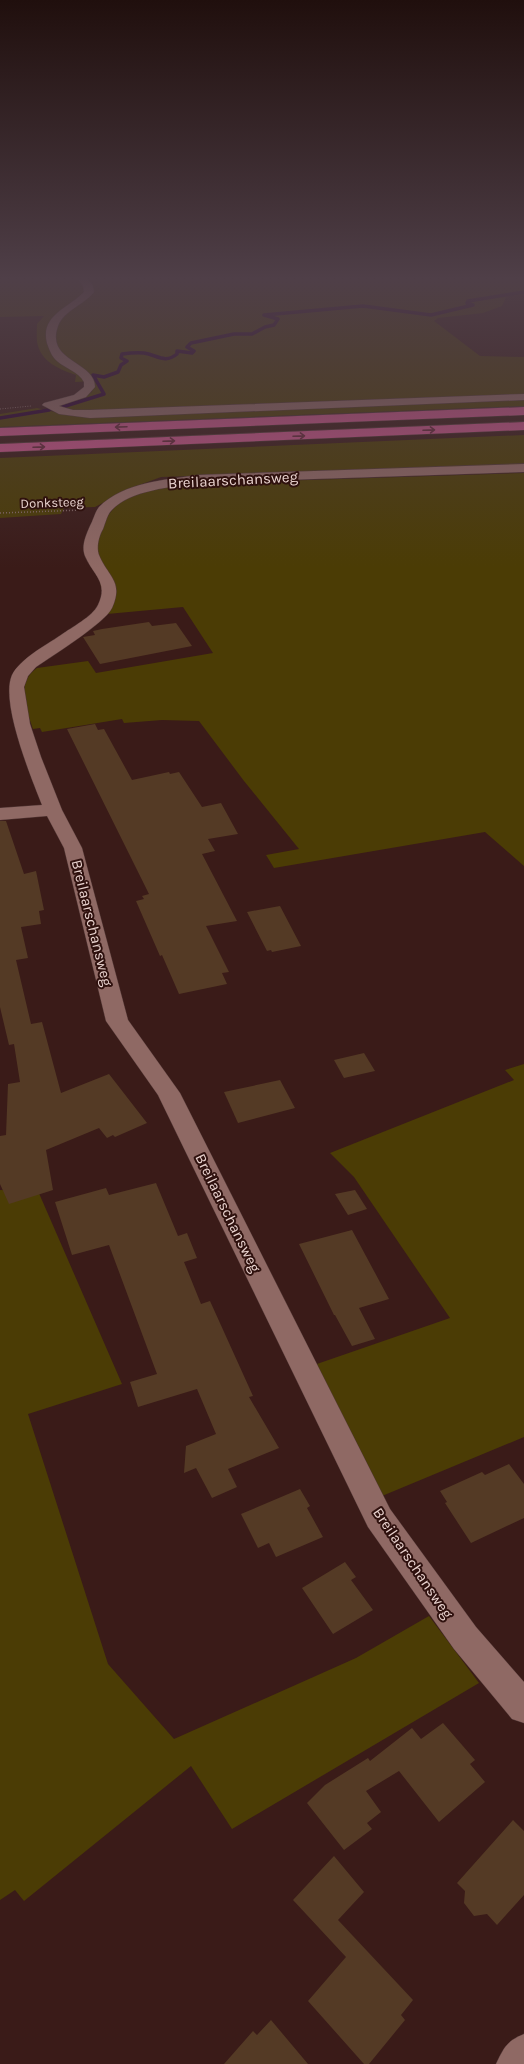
<svg xmlns="http://www.w3.org/2000/svg" width="524" height="2064" font-family="Karla,sans-serif">
  <rect width="100%" height="100%" fill="#3a1b18"/>
  <g fill="#4b3c05">
    <path d="M0 279H524V294L507 295 502 306 483 313 438 318 434 321 480 356 524 357V395L82 412 64 409 61 406 63 404 92 392 93 381 75 382 76 375C61 370 43 363 38 346 36 340 37 330 37 324L44 316 0 317Z"/>
    <path d="M524 400V406L0 427V414L37 408 72 416Z"/>
    <path d="M524 435V466L161 477 131 488 95 507 64 508 61 514 0 518V458Z"/>
    <path d="M524 473V866L485 832 274 868 266 855 299 849 244 781 199 721 162 720 124 723 122 719 42 732 40 728 33 729C26 708 15 684 37 668L88 661 96 673 213 653 183 607 107 614C105 601 94 561 95 550 98 526 113 501 137 493 152 488 170 487 186 484Z"/>
    <path d="M524 1064V1437L382 1496 314 1365 450 1318 354 1177 330 1153 514 1080 505 1070Z"/>
    <path d="M0 1190 38 1191 122 1384 28 1414 108 1664 174 1739 356 1658 429 1616 479 1683 232 1829 191 1766 24 1901 15 1890 0 1900Z"/>
  </g>
  <g fill="none" stroke-linecap="round" stroke-linejoin="round">
    <g stroke="#2a0031" stroke-width="3.5">
      <path d="M59 408 104 394 93 375 104 377 118 372 121 365 127 361 121 358 122 354C129 353 137 352 144 353 157 355 165 364 177 354V351L192 353 194 351 187 347 191 343 234 334H252L265 327 274 325 278 319 264 315 363 306 431 315 473 305 467 303 468 301 524 292"/>
      <path d="M0 418 49 410"/>
    </g>
  </g>
  <g fill="#543a25">
    <path d="M149 622 152 626 176 623 192 646 100 664 83 637 95 635 93 631 102 629Z"/>
    <path d="M95 724 98 730 104 729 132 780 169 772 170 774 179 772 202 807 221 803 238 834 208 839 215 851 202 854 237 921 206 926 229 972 222 973 227 984 179 994 162 955 160 956 136 901 144 899 142 896 149 894 67 729Z"/>
    <path d="M0 821H6L24 874 36 871 44 910 39 911 41 924 21 927 28 958 16 960 31 1024 42 1022 61 1093 109 1074 147 1123 115 1137 113 1135 107 1138 99 1128 46 1150 53 1190 9 1204 0 1184V1136L6 1135 8 1084 20 1082 14 1044 9 1045 0 1007Z"/>
    <path d="M280 906 301 946 272 952 271 950 267 951 247 912Z"/>
    <path d="M364 1053 375 1071 344 1078 334 1060Z"/>
    <path d="M280 1080 295 1108 238 1123 224 1092Z"/>
    <path d="M156 1183 178 1236 187 1233 197 1258 184 1262 201 1304 210 1301 253 1396 249 1397 279 1448 228 1469 237 1487 212 1498 196 1468 184 1473 186 1446 216 1434 197 1389 138 1407 130 1382 157 1374 109 1245 72 1255 55 1202 106 1188 109 1195Z"/>
    <path d="M355 1190 367 1209 348 1215 335 1194Z"/>
    <path d="M352 1230 389 1299 359 1308 375 1339 352 1346 335 1315H334L299 1244Z"/>
    <path d="M509 1464 524 1484V1518L471 1543 445 1503 447 1502 440 1491 482 1472 485 1475Z"/>
    <path d="M300 1489 310 1506 307 1508 323 1537 276 1557 269 1543 258 1548 241 1514Z"/>
    <path d="M345 1562 356 1577 351 1580 373 1610 333 1634 302 1588Z"/>
    <path d="M443 1723 475 1760 470 1764 485 1782 439 1822 399 1771 366 1791 381 1812 367 1823 372 1829 344 1850 307 1803 325 1785 368 1758 370 1761 412 1728 421 1739Z"/>
    <path d="M513 1820 524 1831V1895L497 1925 487 1914 474 1916 464 1903 465 1891 457 1883Z"/>
    <path d="M334 1856 364 1892 338 1920 413 2000 401 2015 405 2020 369 2064H364L308 2001 346 1957 293 1900Z"/>
    <path d="M271 2020 308 2064H224L253 2031 257 2035Z"/>
  </g>
  <g fill="none" stroke-linecap="round" stroke-linejoin="round">
    <defs>
      <g id="minor">
        <path d="M78 279H88L93 286 94 292C84 305 64 310 58 326 45 362 95 361 95 387L86 397 59 406 73 410H90L524 394V400L90 418 59 414 42 405 44 403 74 395 84 387V382C78 371 66 369 57 361 52 357 49 349 47 343 40 315 69 308 84 292L83 286Z"/>
        <path d="M524 464V472L198 483C172 487 128 490 110 512 107 516 105 524 103 529 99 536 96 547 99 555 108 577 124 581 112 608 105 623 52 656 36 667L28 676 24 687 30 724 41 757 62 810 82 848 128 1020 180 1093 390 1509 476 1627 524 1682V1723L512 1719 454 1649 368 1527 158 1095 106 1021 64 848 47 816 0 820V808L42 805C31 777 0 702 12 675 21 658 45 646 61 635 72 627 92 617 98 605 109 582 93 575 85 556 81 546 86 535 90 526 93 521 95 512 99 507 124 482 165 480 198 475Z"/>
        <path d="M524 2034V2064H496C504 2047 507 2041 524 2034Z"/>
      </g>
      <g id="highway">
        <path d="M524 407V415L0 436V428Z"/>
        <path d="M524 422V430L0 452V444Z"/>
      </g>
    </defs>
    <use href="#minor" stroke="#503634" stroke-width="1"/>
    <use href="#highway" stroke="#503634" stroke-width="1"/>
    <path stroke="#856a67" stroke-width="1" stroke-dasharray="1 1.5" stroke-linecap="butt" d="M0 409 31 406"/>
    <path stroke="#856a67" stroke-width="1.5" stroke-dasharray="1 2" stroke-linecap="butt" d="M0 513 83 510"/>
    <use href="#minor" fill="#8f6964" fill-rule="evenodd"/>
    <use href="#highway" fill="#c45385" fill-rule="evenodd"/>
  </g>
  <defs><path id="oneway-shaft" d="M-6 0H5M1.5-3L5.5 0L1.5 3" fill="none" stroke-width="1.6" stroke-linecap="round" stroke-linejoin="round"/></defs>
  <g stroke="#632838">
    <use href="#oneway-shaft" transform="translate(121 427) rotate(178)"/>
    <use href="#oneway-shaft" transform="translate(429 430) rotate(-2)"/>
    <use href="#oneway-shaft" transform="translate(299 436) rotate(-2)"/>
    <use href="#oneway-shaft" transform="translate(169 441) rotate(-2)"/>
    <use href="#oneway-shaft" transform="translate(39 447) rotate(-2)"/>
  </g>
  <linearGradient id="sky" x2="0" y2="1"><stop stop-color="#200f0d"/><stop offset="0.49" stop-color="#4f3f48"/><stop offset="1" stop-color="#4f3f48" stop-opacity="0"/></linearGradient>
  <rect width="524" height="568" fill="url(#sky)"/>
  <g text-anchor="middle" stroke-width="4" stroke-linejoin="round" paint-order="stroke">
    <g font-size="13" fill="#ead4d0" stroke="#2f110e">
      <text transform="translate(52 502) rotate(-2)" y="5">Donksteeg</text>
    </g>
    <g font-size="15" fill="#ead4d0" stroke="#2f110e">
      <text transform="translate(233 480) rotate(-3)" y="5">Breilaarschansweg</text>
      <text transform="translate(92 923) rotate(76)" y="5">Breilaarschansweg</text>
      <text transform="translate(228 1213) rotate(64)" y="5">Breilaarschansweg</text>
      <text transform="translate(413 1563) rotate(56)" y="5">Breilaarschansweg</text>
    </g>
  </g>
</svg>
